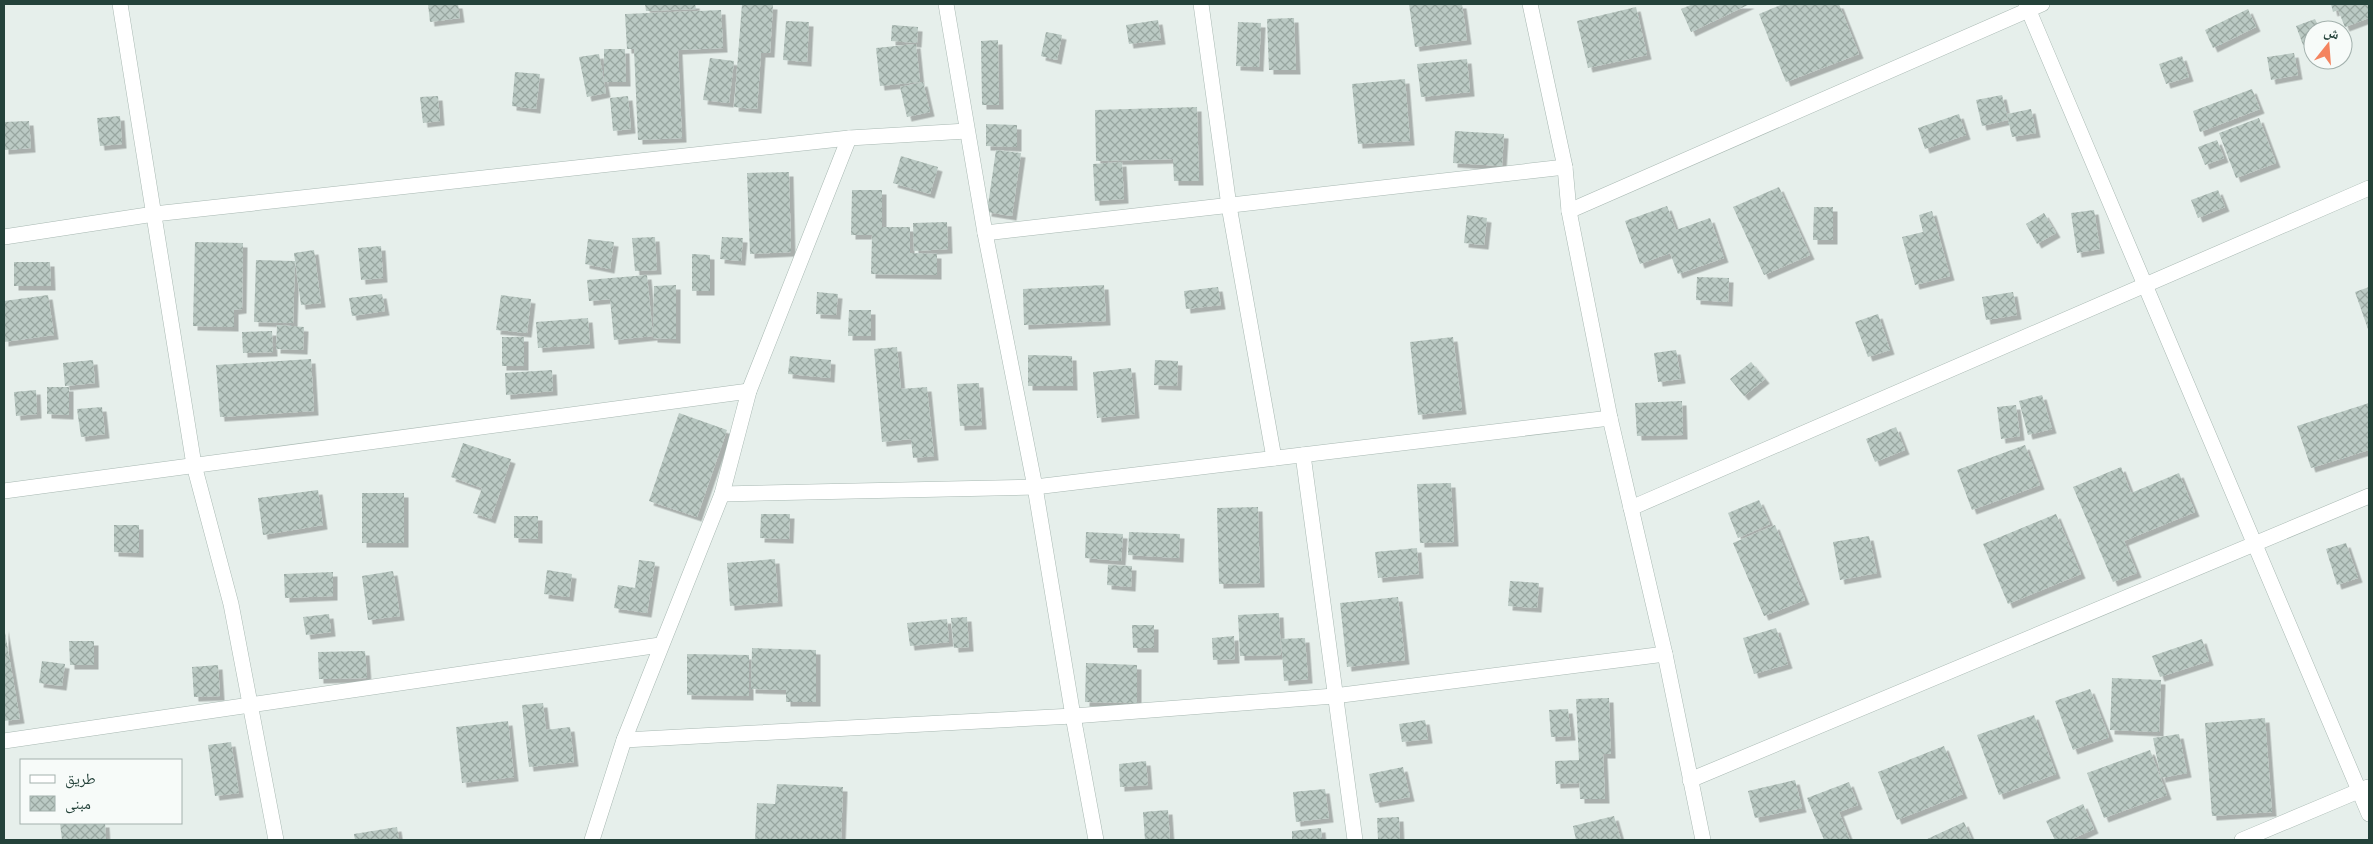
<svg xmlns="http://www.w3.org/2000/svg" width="2373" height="844" font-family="Jost,'Noto Naskh Arabic',sans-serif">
  <defs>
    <pattern id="building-cross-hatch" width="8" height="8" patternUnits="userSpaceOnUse" patternTransform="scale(1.25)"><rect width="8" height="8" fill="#bbcac4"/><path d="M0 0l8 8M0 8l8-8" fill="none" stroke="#98a6a0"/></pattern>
    <filter id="shadow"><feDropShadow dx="4.5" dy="4.5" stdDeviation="0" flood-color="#0004"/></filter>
  </defs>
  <rect width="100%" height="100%" fill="#e6efeb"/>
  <g fill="url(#building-cross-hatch)" filter="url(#shadow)">
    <path d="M428 4H458L460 18 430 22Z"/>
    <path d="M645 4H695L696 9 646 11Z"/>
    <path d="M742 4 773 5 770 53H761L757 109 734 107Z"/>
    <path d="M1409 4H1462L1467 40 1415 47Z"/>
    <path d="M1693 4H1750L1691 32 1681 9Z"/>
    <path d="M1783 4H1839L1859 54 1786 82 1759 14Z"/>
    <path d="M2331 4H2369V18L2345 27 2338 10 2333 12Z"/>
    <path d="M1636 7 1647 55 1588 68 1577 21Z"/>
    <path d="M2248 9 2256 27 2213 48 2205 30Z"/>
    <path d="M721 10 723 48 678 50 682 138 638 140 634 49H627L625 14Z"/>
    <path d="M1294 18 1296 70H1269L1267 19Z"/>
    <path d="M2315 19 2320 30H2313V41L2303 45 2296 26Z"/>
    <path d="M1158 20 1161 40 1129 44 1126 25Z"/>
    <path d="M786 21 809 22 807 62 783 60Z"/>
    <path d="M1238 22 1261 23 1259 67 1236 66Z"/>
    <path d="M892 25 918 27 917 43 891 41Z"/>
    <path d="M1046 32 1062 35 1057 60 1041 56Z"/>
    <path d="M998 40 999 105H982L981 41Z"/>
    <path d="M916 44 920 82 880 86 876 48Z"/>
    <path d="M604 49H625L626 82H604Z"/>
    <path d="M2294 53 2298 75 2271 80 2267 57Z"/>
    <path d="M599 54 606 93 587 97 579 57Z"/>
    <path d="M2182 56 2189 77 2166 84 2159 64Z"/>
    <path d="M710 58 734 61 729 103 703 100Z"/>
    <path d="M1467 59 1470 92 1421 97 1417 64Z"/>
    <path d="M515 72 540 74 536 109 512 106Z"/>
    <path d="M1405 79 1410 141 1358 144 1352 84Z"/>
    <path d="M923 82 930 112 907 117 900 87Z"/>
    <path d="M2252 89 2260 109 2200 132 2193 111Z"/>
    <path d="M2002 95 2008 120 1982 126 1976 100Z"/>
    <path d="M438 96 440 121 423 123 420 97Z"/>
    <path d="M628 96 631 129 613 131 610 98Z"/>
    <path d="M1197 107 1199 181H1174L1173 159 1096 161 1095 110Z"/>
    <path d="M2031 109 2036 133 2012 137 2007 114Z"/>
    <path d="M1959 114 1966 135 1925 149 1918 128Z"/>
    <path d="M120 116 122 144 100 146 97 118Z"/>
    <path d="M2259 118 2276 163 2236 178 2219 133Z"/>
    <path d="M29 121 31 148 4 150V122Z"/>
    <path d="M986 124 1017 125V147L986 146Z"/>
    <path d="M1455 131 1504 134 1502 166 1453 163Z"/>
    <path d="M2217 140 2224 158 2205 165 2198 147Z"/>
    <path d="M996 150 1021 153 1012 216 987 212Z"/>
    <path d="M901 156 938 167 930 194 893 183Z"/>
    <path d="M1122 162 1124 199 1095 201 1093 164Z"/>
    <path d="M789 172 791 252 750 254 747 173Z"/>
    <path d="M1779 187 1810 255 1764 275 1733 207Z"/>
    <path d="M852 190H882V227H910V253L937 254V275L871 274 872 235H851Z"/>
    <path d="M2218 190 2225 207 2198 218 2191 200Z"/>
    <path d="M1667 206 1676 230 1710 218 1724 258 1678 274 1670 253 1640 264 1625 221Z"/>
    <path d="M1814 207H1833V240H1813Z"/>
    <path d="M2094 210 2100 249 2077 253 2071 213Z"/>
    <path d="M1932 211 1950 276 1915 285 1902 237 1923 232 1919 215Z"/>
    <path d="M2044 213 2056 233 2037 244 2026 224Z"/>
    <path d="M1467 215 1487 218 1484 245 1464 243Z"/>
    <path d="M947 222 948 249 914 251 913 223Z"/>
    <path d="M655 237 657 270 635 271 632 238Z"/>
    <path d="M722 237 743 238 741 261 720 259Z"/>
    <path d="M588 239 614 242 610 269 585 264Z"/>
    <path d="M195 242 243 243 242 309 234 310V327L193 326Z"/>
    <path d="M381 246 383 278 361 280 358 248Z"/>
    <path d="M314 250 321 303 301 305 294 253Z"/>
    <path d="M692 254 710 255V291H692Z"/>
    <path d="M256 260 295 261 293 323 254 322Z"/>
    <path d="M14 262H50L51 286H14Z"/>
    <path d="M647 275 653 336 614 340 610 299 589 301 587 280Z"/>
    <path d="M1697 277 1729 278 1728 302 1696 300Z"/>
    <path d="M676 285V339L653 338 654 286Z"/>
    <path d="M1104 285 1106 321 1024 325 1023 289Z"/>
    <path d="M1218 287 1221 305 1186 309 1184 291Z"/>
    <path d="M2369 287V332L2355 292Z"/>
    <path d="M817 292 838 294 836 315 816 314Z"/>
    <path d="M2013 292 2017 315 1986 320 1982 297Z"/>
    <path d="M382 294 385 311 352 316 349 298Z"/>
    <path d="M48 295 54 335 4 342V301Z"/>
    <path d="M501 295 531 299 527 333 496 330Z"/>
    <path d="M849 310H871V336H848Z"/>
    <path d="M1878 314 1890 350 1868 357 1855 322Z"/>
    <path d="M588 318 590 344 538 348 536 322Z"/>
    <path d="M277 325 304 327 303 350 276 349Z"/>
    <path d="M272 331 273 352 243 353 242 332Z"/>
    <rect x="502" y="337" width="22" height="29"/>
    <path d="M1453 337 1462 410 1418 415 1410 342Z"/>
    <path d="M897 347 901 389 927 387 934 456 913 458 911 439 882 442 874 349Z"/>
    <path d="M1676 350 1681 379 1658 382 1654 353Z"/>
    <path d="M1028 355 1072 356 1073 386H1028Z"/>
    <path d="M790 356 831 360 830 378 788 374Z"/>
    <path d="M311 359 314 411 220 417 216 365Z"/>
    <path d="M93 360 95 383 65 386 63 363Z"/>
    <path d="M1155 360 1178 361 1177 386 1154 385Z"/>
    <path d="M1751 362 1765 379 1744 396 1730 379Z"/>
    <path d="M1131 368 1135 414 1097 418 1093 372Z"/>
    <path d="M552 370 553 391 506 395 505 373Z"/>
    <path d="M979 383 982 425 960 426 957 384Z"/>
    <path d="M47 387H69V415L47 414Z"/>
    <path d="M36 390 37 414 16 416 14 392Z"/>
    <path d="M2042 395 2052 429 2028 435 2019 401Z"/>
    <path d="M1682 401 1683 435 1637 436 1635 403Z"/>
    <path d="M2369 403V450L2311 468 2297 426Z"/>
    <path d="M2016 405 2020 436 2001 439 1997 407Z"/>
    <path d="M102 407 105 434 81 437 77 409Z"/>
    <path d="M679 413 727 430 697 517 649 501Z"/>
    <path d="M1896 427 1905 450 1875 462 1866 439Z"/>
    <path d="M463 443 511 459 491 519 473 513 482 488 451 477Z"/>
    <path d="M2025 445 2040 485 1972 510 1957 470Z"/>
    <path d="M2121 467 2131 493 2179 473 2195 512 2124 541 2137 573 2113 582 2073 487Z"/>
    <path d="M1451 483 1454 542 1420 543 1417 484Z"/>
    <path d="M318 490 323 525 263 535 258 498Z"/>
    <rect x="362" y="493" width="42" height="50"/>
    <path d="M1759 500 1770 524 1738 538 1728 513Z"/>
    <path d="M1258 507 1260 583 1219 584 1217 508Z"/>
    <path d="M761 514H790L789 539 760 538Z"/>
    <path d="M2056 514 2081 574 2008 604 1983 544Z"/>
    <path d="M514 516H538V539L514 538Z"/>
    <path d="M114 525H139V553L114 552Z"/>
    <path d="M1775 525 1805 600 1764 616 1733 543Z"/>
    <path d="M1086 532 1123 534 1121 561 1085 558Z"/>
    <path d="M1129 532 1180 534 1179 558 1128 555Z"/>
    <path d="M1869 536 1877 573 1840 580 1833 542Z"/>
    <path d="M2346 543 2358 578 2337 585 2326 549Z"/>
    <path d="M1417 548 1419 574 1378 578 1375 552Z"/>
    <path d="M775 559 778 602 730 606 727 563Z"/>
    <path d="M639 560 655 562 647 613 614 608 618 585 635 588Z"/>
    <path d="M1108 565 1132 566 1131 587 1107 585Z"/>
    <path d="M547 570 572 574 569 597 544 594Z"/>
    <path d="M393 571 400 616 368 620 362 576Z"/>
    <path d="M333 572V596L285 598 284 574Z"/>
    <path d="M1510 581 1539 583 1537 608 1508 606Z"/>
    <path d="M1398 597 1405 660 1347 667 1340 603Z"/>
    <path d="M1279 613 1281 655 1240 656 1238 615Z"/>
    <path d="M329 614 331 632 306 635 303 617Z"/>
    <path d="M967 617 969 647 954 648 951 618Z"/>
    <path d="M947 619 949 642 910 646 907 623Z"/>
    <path d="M1132 625H1154V648H1133Z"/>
    <path d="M4 627 20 719 4 721Z"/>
    <path d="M1776 628 1788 664 1754 674 1743 638Z"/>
    <path d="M1234 636 1235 659 1213 660 1212 638Z"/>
    <path d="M1305 638 1308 679 1284 681 1281 639Z"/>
    <path d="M2202 639 2209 661 2160 677 2152 656Z"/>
    <path d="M69 641H94V665H70Z"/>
    <path d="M752 648 816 650V702H786V690L751 689Z"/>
    <path d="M365 651 367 678 319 679 318 652Z"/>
    <path d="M687 654 749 655V696L687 695Z"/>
    <path d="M42 661 65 664 62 686 39 683Z"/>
    <path d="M1086 663 1137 665V703L1085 702Z"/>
    <path d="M218 665 220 696 194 697 192 667Z"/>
    <path d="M2112 678 2161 680 2159 732 2110 730Z"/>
    <path d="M2090 689 2109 737 2073 750 2055 701Z"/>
    <path d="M1609 698 1611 754H1603L1605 799H1580L1579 775V783L1556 784 1555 761 1579 760 1576 699Z"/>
    <path d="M543 703 546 730 570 727 574 762 529 767 522 705Z"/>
    <path d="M1568 709 1571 736 1551 737 1549 710Z"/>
    <path d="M2034 715 2056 774 1999 795 1977 735Z"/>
    <path d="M2265 718 2272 812 2212 816 2205 723Z"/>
    <path d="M1425 720 1428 739 1402 742 1399 724Z"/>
    <path d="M508 721 514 777 462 783 456 727Z"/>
    <path d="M2179 734 2187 773 2161 778 2153 738Z"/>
    <path d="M231 742 239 793 215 796 208 745Z"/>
    <path d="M1944 746 1963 794 1897 820 1878 772Z"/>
    <path d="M2150 750 2167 795 2104 818 2087 773Z"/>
    <path d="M1146 761 1148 785 1120 787 1119 764Z"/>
    <path d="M1403 767 1410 797 1375 803 1369 774Z"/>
    <path d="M1795 780 1802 808 1755 818 1748 791Z"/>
    <path d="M1849 782 1858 805 1839 812 1850 840H1824L1807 798Z"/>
    <path d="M777 784 843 787 841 840H755L757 803 775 804Z"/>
    <path d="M1325 789 1329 818 1296 822 1293 792Z"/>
    <path d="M2083 804 2094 829 2070 840H2055L2046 821Z"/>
    <path d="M1168 810 1170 840H1145L1143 812Z"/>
    <path d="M1614 816 1621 840H1576L1573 826Z"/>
    <path d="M1399 817 1400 840H1378L1377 818Z"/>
    <path d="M1964 822 1972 840H1925Z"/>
    <path d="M60 823H105L106 840H62Z"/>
    <path d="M397 827 399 840H355L354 834Z"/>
    <path d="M1321 828 1322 840H1292V831Z"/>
  </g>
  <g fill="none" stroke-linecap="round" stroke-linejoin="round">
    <defs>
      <g id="minor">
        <path d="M120 4 194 465 231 604 276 840"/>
        <path d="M946 4 985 233 1035 487 1073 716 1096 840"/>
        <path d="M1201 4 1229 206 1274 458"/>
        <path d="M2026 4 2369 814"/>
        <path d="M1569 211 2042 4"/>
        <path d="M985 233 1565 167"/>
        <path d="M4 237 154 214 849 138 967 131"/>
        <path d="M1303 455 1355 840"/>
        <path d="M4 491 749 391"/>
        <path d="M722 494 1035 487 1610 418"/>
        <path d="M1631 508 2369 188"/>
        <path d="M624 740 1073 716 1334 696 1665 654"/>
        <path d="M4 741 660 645"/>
        <path d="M1690 780 2369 496"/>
        <path d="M592 840 624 740 722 494 749 391 849 138"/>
        <path d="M2242 840 2368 787"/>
      </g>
      <path id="tertiary" d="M1530 4 1565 167 1569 211 1610 418 1665 654 1703 840"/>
    </defs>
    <use href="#minor" stroke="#a8b8b2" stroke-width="16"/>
    <use href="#tertiary" stroke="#a8b8b2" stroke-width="16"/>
    <use href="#minor" stroke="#fff" stroke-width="15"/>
    <use href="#tertiary" stroke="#fff" stroke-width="15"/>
  </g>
  <rect width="2373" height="844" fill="none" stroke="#24423a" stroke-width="10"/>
  <rect x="20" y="759" width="162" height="65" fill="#f7fbf9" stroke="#a3b1ad"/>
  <rect x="30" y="775" width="25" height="8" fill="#ffffff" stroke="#a3b1ad"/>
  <text x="65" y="784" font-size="15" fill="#24423a">طريق</text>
  <rect x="30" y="796" width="25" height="15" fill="url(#building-cross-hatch)" stroke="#a3b1ad"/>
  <text x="65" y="809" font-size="15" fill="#24423a">مبنى</text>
  <g transform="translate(2328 45) rotate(17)"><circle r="24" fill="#f7fbf9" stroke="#a3b1ad"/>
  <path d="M0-4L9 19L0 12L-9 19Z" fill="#f4845f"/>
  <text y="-8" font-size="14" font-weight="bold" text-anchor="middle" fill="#24423a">ش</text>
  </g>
</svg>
